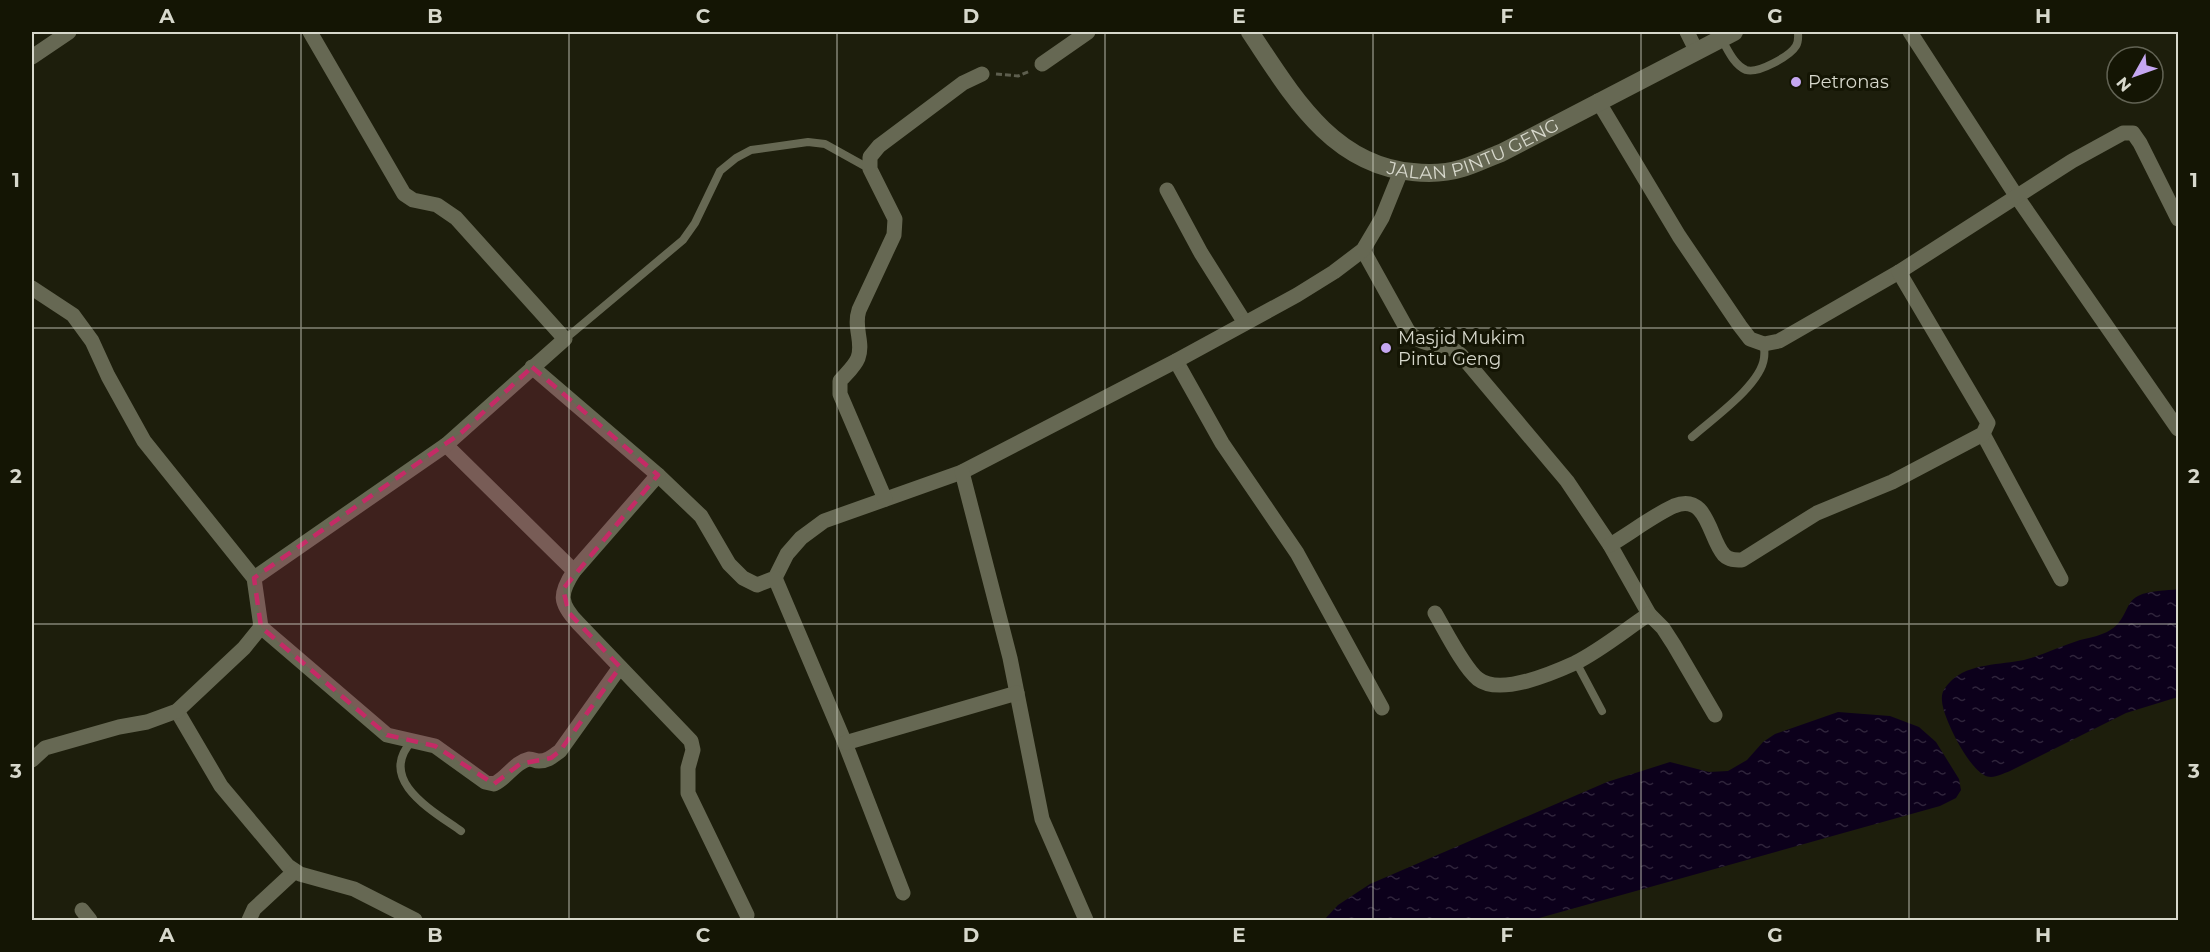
<svg xmlns="http://www.w3.org/2000/svg" width="2210" height="952" font-family="Montserrat,sans-serif">
  <defs>
    <pattern id="water-ripples" width="26" height="14" patternUnits="userSpaceOnUse" patternTransform="scale(1.5)"><rect width="26" height="14" fill="#0c001b"/><path d="M2 4q2-2 4 0t4 0M15 11q2-2 4 0t4 0" fill="none" stroke="#2f243b"/></pattern>
  </defs>
  <rect width="100%" height="100%" fill="#1d1e0c"/>
  <g fill="url(#water-ripples)">
    <path d="M2178 589V697L2126 713 2010 771C2002 774 1992 780 1984 775 1968 767 1943 718 1942 701 1941 692 1945 687 1951 681 1969 663 2001 665 2024 660 2043 655 2061 646 2080 640 2087 638 2095 637 2102 634 2128 625 2123 603 2138 596 2149 590 2167 591 2178 589Z"/>
    <path d="M1838 712 1890 716 1919 727 1936 742 1959 779 1961 790 1956 798 1940 806 1532 920H1324L1338 905 1370 884 1607 782 1670 762 1709 772 1728 771 1747 760 1763 742 1775 734Z"/>
  </g>
  <g fill="none" stroke-linecap="round" stroke-linejoin="round">
    <path stroke="#5d5e4e" stroke-width="3" stroke-dasharray="6 3" stroke-linecap="butt" d="M996 74 1018 76 1030 71"/>
    <g stroke="#666853" stroke-width="8">
      <path d="M1722 40C1728 50 1734 65 1746 70 1758 74 1790 56 1796 46 1799 41 1798 36 1798 32"/>
      <path d="M565 339 683 240 695 223 720 171 736 158 751 150 808 142 825 144 870 169"/>
      <path d="M1692 437C1712 419 1761 385 1764 358 1765 353 1764 348 1764 344"/>
      <path d="M1576 662 1602 711"/>
      <path d="M412 741C376 780 433 811 461 831"/>
    </g>
    <g stroke="#666853" stroke-width="15">
      <path d="M1687 32 1697 52"/>
      <path d="M1910 32 2017 197 2178 429"/>
      <path d="M32 57 69 32"/>
      <path d="M1042 64 1088 32"/>
      <path d="M1598 101 1679 236 1740 326 1750 339 1764 344 1779 341 1899 272 2072 161 2123 133H2133L2140 143 2178 219"/>
      <path d="M1167 190 1201 253 1245 323"/>
      <path d="M1363 250 1408 331C1428 352 1439 337 1461 355L1567 481 1610 545 1649 614 1663 628 1674 645 1715 715"/>
      <path d="M32 288 73 315 92 341 108 376 144 441 254 578 261 627 387 735 435 746 485 782 494 784C507 778 515 762 529 759 534 759 534 761 539 761 548 761 553 756 560 751L620 667"/>
      <path d="M1176 361 1222 443 1297 553 1382 708"/>
      <path d="M532 367 658 475 701 516 729 564 743 578 757 585 775 578 787 554 801 538 824 521 962 472 1176 361 1297 295 1334 272 1363 250 1382 218 1401 171"/>
      <path d="M1983 434 2061 579"/>
      <path d="M446 445 574 571"/>
      <path d="M962 472 1010 658 1042 819 1086 920"/>
      <path d="M658 475 574 571C559 594 559 603 578 623L691 741 693 750 688 768V793L747 915"/>
      <path d="M885 499 840 394V381C846 374 855 366 858 358 864 342 853 328 859 310L894 235 895 219 870 169V157L879 146 963 83 982 74"/>
      <path d="M1610 545C1629 534 1654 515 1674 506 1708 492 1709 539 1724 555 1729 560 1735 560 1742 560L1817 513 1892 482 1983 434 1988 423 1899 272"/>
      <path d="M254 578 446 445 565 339 456 218 437 205 413 200 404 194 310 32"/>
      <path d="M775 578 845 743 903 893"/>
      <path d="M1435 613C1445 630 1464 668 1478 679 1500 696 1553 673 1575 663 1601 650 1625 630 1649 614"/>
      <path d="M177 711 221 786 288 866 300 874 354 889 415 920"/>
      <path d="M845 743 1017 693"/>
      <path d="M32 760 45 748 119 727 147 722 177 711 244 648 261 627"/>
      <path d="M82 910 90 920"/>
      <path d="M249 920 254 909 295 871"/>
    </g>
    <path stroke="#666853" stroke-width="18" id="s1" d="M1250 32C1291 93 1331 165 1413 172 1429 174 1447 173 1463 168 1476 164 1488 158 1501 153L1734 32"/>
  </g>
  <path fill="#c42b66" fill-opacity="0.2" stroke="#c42b66" stroke-width="4.5" stroke-dasharray="12 8" stroke-linejoin="round" d="M532 367 658 475 563 589 569 613 620 667 560 751 551 758 520 764 494 784 435 746 387 735 261 627 254 578 461 433Z"/>
  <path fill="none" stroke="#d7d8cc" stroke-width="1.5" stroke-opacity="0.55" d="M301 32V920M569 32V920M837 32V920M1105 32V920M1373 32V920M1641 32V920M1909 32V920M32 328H2178M32 624H2178"/>
  <g fill="#c5a7f1" stroke="#141504" stroke-width="2">
    <circle cx="1796" cy="82" r="6"/>
    <circle cx="1386" cy="348" r="6"/>
  </g>
  <g text-anchor="middle" stroke-width="6" stroke-linejoin="round" paint-order="stroke">
    <g font-size="18" fill="#d7d8cc" stroke="#141504" text-anchor="start">
      <text x="1808" y="88">Petronas</text>
      <text x="1398" y="344">Masjid Mukim<tspan x="1398" dy="21">Pintu Geng</tspan></text>
    </g>
    <g font-size="18" fill="#d7d8cc" stroke="#141504">
      <text dy="6" stroke="none"><textPath href="#s1" startOffset="288">JALAN PINTU GENG</textPath></text>
    </g>
  </g>
  <rect width="2210" height="952" fill="none" stroke="#141504" stroke-width="66"/>
  <g transform="translate(2135 75) rotate(230)"><circle r="28" fill="#141504" stroke="#626354" stroke-width="1.5"/>
  <path d="M0-4.5L10 22L0 15L-10 22Z" fill="#c5a7f1"/>
  <text y="-9" font-size="16" font-weight="bold" text-anchor="middle" fill="#d7d8cc">N</text>
  </g>
  <rect x="33" y="33" width="2144" height="886" fill="none" stroke="#d7d8cc" stroke-width="2"/>
  <g font-size="20" text-anchor="middle" font-weight="bold" fill="#d7d8cc">
    <text x="167" y="23">A</text>
    <text x="435" y="23">B</text>
    <text x="703" y="23">C</text>
    <text x="971" y="23">D</text>
    <text x="1239" y="23">E</text>
    <text x="1507" y="23">F</text>
    <text x="1775" y="23">G</text>
    <text x="2043" y="23">H</text>
    <text x="16" y="187">1</text>
    <text x="2194" y="187">1</text>
    <text x="16" y="483">2</text>
    <text x="2194" y="483">2</text>
    <text x="16" y="778">3</text>
    <text x="2194" y="778">3</text>
    <text x="167" y="942">A</text>
    <text x="435" y="942">B</text>
    <text x="703" y="942">C</text>
    <text x="971" y="942">D</text>
    <text x="1239" y="942">E</text>
    <text x="1507" y="942">F</text>
    <text x="1775" y="942">G</text>
    <text x="2043" y="942">H</text>
  </g>
</svg>
